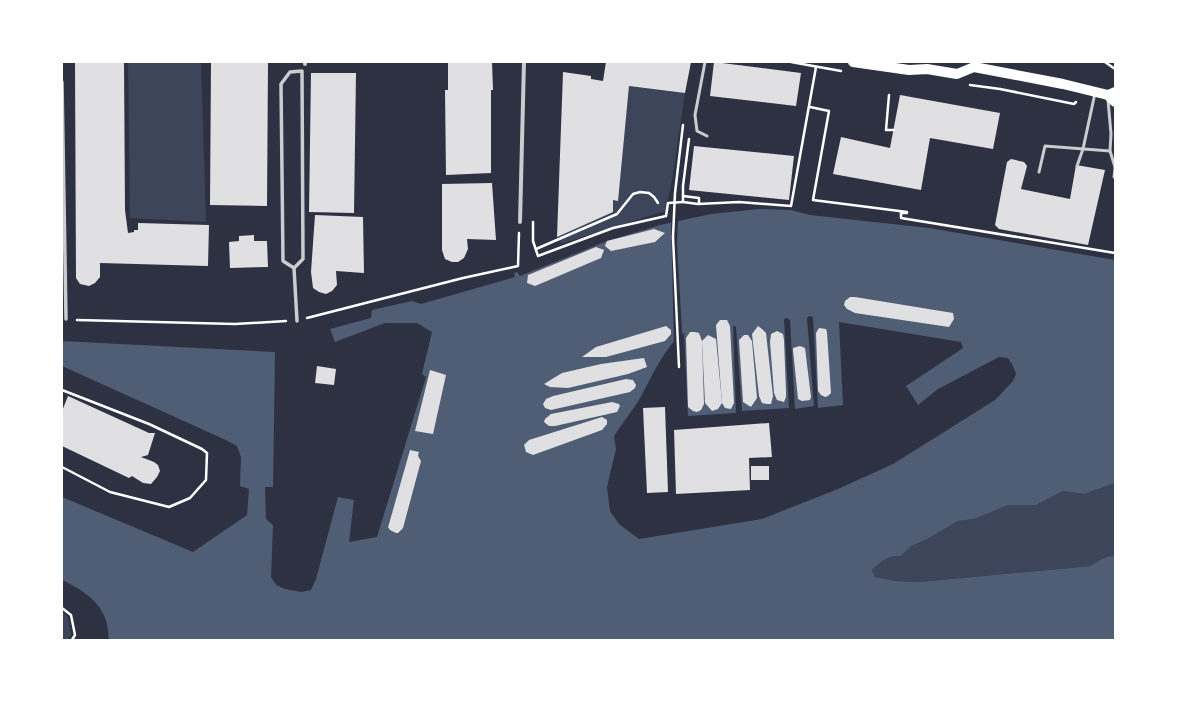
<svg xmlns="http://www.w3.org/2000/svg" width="1177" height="702" font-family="'Golos Text',sans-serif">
  <rect width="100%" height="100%" fill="#2d3142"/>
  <g fill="#3c4559">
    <path d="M128 62H201L206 222 130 218Z"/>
    <path d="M629 86 685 93 672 181 665 211 561 244 557 237 612 212 613 200H618Z"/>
    <path d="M1115 483V556C1105 556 1099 560 1091 566L920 582 896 581 875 577 872 570C881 561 888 555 901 556L911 545 927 539 958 521 974 519 1008 505H1036L1063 491 1084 494Z"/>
    <path d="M62 612 68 617 71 635 68 640H62Z"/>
  </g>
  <path fill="#4f5d75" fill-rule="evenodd" d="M759 209 791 210 810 215 929 228 1115 260V483L1084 494 1063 491 1036 505H1008L974 519 958 521 927 539 911 546 901 556C888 555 881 561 872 570L875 577 896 581 920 582 1091 566C1099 560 1105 556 1115 556V640H109C108 633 108 625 105 618 98 599 79 588 62 580V497L193 552 247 515 249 489 240 486 241 457 237 446 228 441 62 366V341L275 352 273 487H265L266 519 273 525 271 577 276 585 285 589 301 592 311 590 316 579 338 497 354 500 349 542 377 537 426 377 422 374 432 332 417 323H385L335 342 330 329 371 318 372 310 412 301 421 304 515 277 514 273 517 272 520 276 607 241 660 225 711 214ZM809 316 813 317 818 408 843 405 839 322 961 342 963 348 906 386 918 405 938 389 999 357 1008 358 1013 366 1016 374 1013 381 995 400 893 464 838 489 762 519 639 539 619 524 610 511 607 487 616 449 614 436C622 424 631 412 639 400 650 381 666 343 684 333L688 416 736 413 733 326 736 327 742 411 789 408 784 319 787 318 790 320 795 409 814 406 807 318Z"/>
  <path fill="#2d3142" d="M678 219 677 243 684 368 682 336 674 343 671 221Z"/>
  <g fill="#e0e0e3">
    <path d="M75 62H124L125 210 128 233 134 232V230H138V223L209 225 208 266 100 263V277L95 283 89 286 80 284 76 278Z"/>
    <path d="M211 62H268L267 206 210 205Z"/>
    <path d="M448 62H492L493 90H491V173L446 175 445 90H448Z"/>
    <path d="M606 62H691L685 93 629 86 618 201 613 200V212L557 237 563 72 591 76V79L603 81Z"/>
    <path d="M714 62 801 73 796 106 710 96Z"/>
    <path d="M311 73H356L354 213 309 212Z"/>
    <path d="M900 95 1000 113 993 149 930 138 921 190 833 174 841 137 890 148Z"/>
    <path d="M694 146 794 156 789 200 689 190Z"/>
    <path d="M1011 159 1024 162 1027 166 1021 189 1070 199 1076 165 1105 170 1088 245 999 229 995 225 1007 162Z"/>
    <path d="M492 183 496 240 467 239 468 249 464 258 458 262H452L445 259 442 250V184Z"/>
    <path d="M315 215 363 217 364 273 336 271 337 285 332 291 326 294 319 292 313 288 311 272Z"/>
    <path d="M654 229 665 233 655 242 611 251 605 246 607 241Z"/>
    <path d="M254 235V241H267L268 267 230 268 229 242 239 241V236Z"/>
    <path d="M596 247 604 250 601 258 535 286 527 283 528 275Z"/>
    <path d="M850 297H855L953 313 954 319 949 327 855 313 847 309 844 305 845 301Z"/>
    <path d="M720 320H727L730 326 734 403 731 409 725 408 722 403 716 325Z"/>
    <path d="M666 326 671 330V334L665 341 606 357H582L596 347Z"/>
    <path d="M758 326 762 329 766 333 773 396 771 404H767L762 403 759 396 752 334Z"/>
    <path d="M819 328 826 329 827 332 831 393 828 396 825 397 821 395 818 391 816 333Z"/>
    <path d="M777 331 783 334 784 340 786 392V397L784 402 777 400 774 393 770 342 771 334Z"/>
    <path d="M690 332H695L699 333 702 341 704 404 701 410 697 412 693 411 688 407 686 338Z"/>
    <path d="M708 335 716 339 722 403 718 409 712 411 705 403 702 341Z"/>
    <path d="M744 335H748L752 341 757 398 751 407 743 402 739 340Z"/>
    <path d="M800 346 805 348 811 397 810 400 802 401 798 399 793 350V348Z"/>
    <path d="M644 358 647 367 628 374 568 388 550 387 544 384 562 373 601 364Z"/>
    <path d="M317 366 336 369 334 385 315 383Z"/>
    <path d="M430 370 446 375 433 434 415 431Z"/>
    <path d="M626 379 633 380 636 385 635 388 630 392 551 410 545 408 543 404 546 399 553 396Z"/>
    <path d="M68 396 149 433H155L148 455 141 457 154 462 158 465 160 471 157 477 151 484 143 483 132 476 129 478 62 446V411Z"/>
    <path d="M612 402 619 404 620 406 617 412 555 426H549L544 422 545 419 551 414Z"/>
    <path d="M665 407 668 492 647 493 643 408Z"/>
    <path d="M602 417 607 420V424L602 430 533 455 526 452 524 445 529 440Z"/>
    <path d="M769 423 772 457 749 458 750 490 676 494 674 430Z"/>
    <path d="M410 450 419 452 418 456 421 461 403 528 398 533H396L390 530 388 527 389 524Z"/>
    <rect x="751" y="466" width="18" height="14"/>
  </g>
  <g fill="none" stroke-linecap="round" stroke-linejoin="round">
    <g stroke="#fff" stroke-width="2.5">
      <path d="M791 62 841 71"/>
      <path d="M1105 62 1115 69"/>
      <path d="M970 85 1000 89 1074 104 1076 102"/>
      <path d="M889 95 886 130H894"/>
      <path d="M810 107 829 111 813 200 907 212"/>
      <path d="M689 139 683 186V202L698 204 739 202 791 206 816 67"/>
      <path d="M683 196 699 198V203"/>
      <path d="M907 213H901V218L1115 253"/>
      <path d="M533 222V241L538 256 613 228 666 216 668 203 683 202"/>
      <path d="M536 249 617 214 633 194 640 192 649 193 654 197 658 203"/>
      <path d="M307 318 463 278 518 266 519 233"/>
      <path d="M77 320 235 324 286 321"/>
      <path d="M679 367 673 237 675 193 683 125"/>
      <path d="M62 390 149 424 202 449 207 453 206 480 190 498 169 507 110 492 62 467"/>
      <path d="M62 608 71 615 75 635 72 640"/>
    </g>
    <g stroke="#caccd0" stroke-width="3">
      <path d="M705 62 695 115 697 131 707 136"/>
      <path d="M1108 100 1111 134 1110 151 1115 167"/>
      <path d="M1077 166 1083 149 1095 93"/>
      <path d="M1039 172 1045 146 1110 151"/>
      <path d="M1114 177 1115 168"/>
    </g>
    <g stroke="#caccd0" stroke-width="3.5">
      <path d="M62 82 66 319"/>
      <path d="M294 268 283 261 281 84 290 72 302 71 303 259 294 268 297 321"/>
    </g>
    <g stroke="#caccd0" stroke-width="4">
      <path d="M305 64V62"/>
      <path d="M520 222 524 62"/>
    </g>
    <g stroke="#fff" stroke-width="10">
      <path d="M853 62 909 70 927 69 957 74 974 67 1063 84 1108 95 1115 92"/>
      <path d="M1108 95 1115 102"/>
    </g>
  </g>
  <rect width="1177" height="702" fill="none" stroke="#ffffff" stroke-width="126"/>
</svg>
